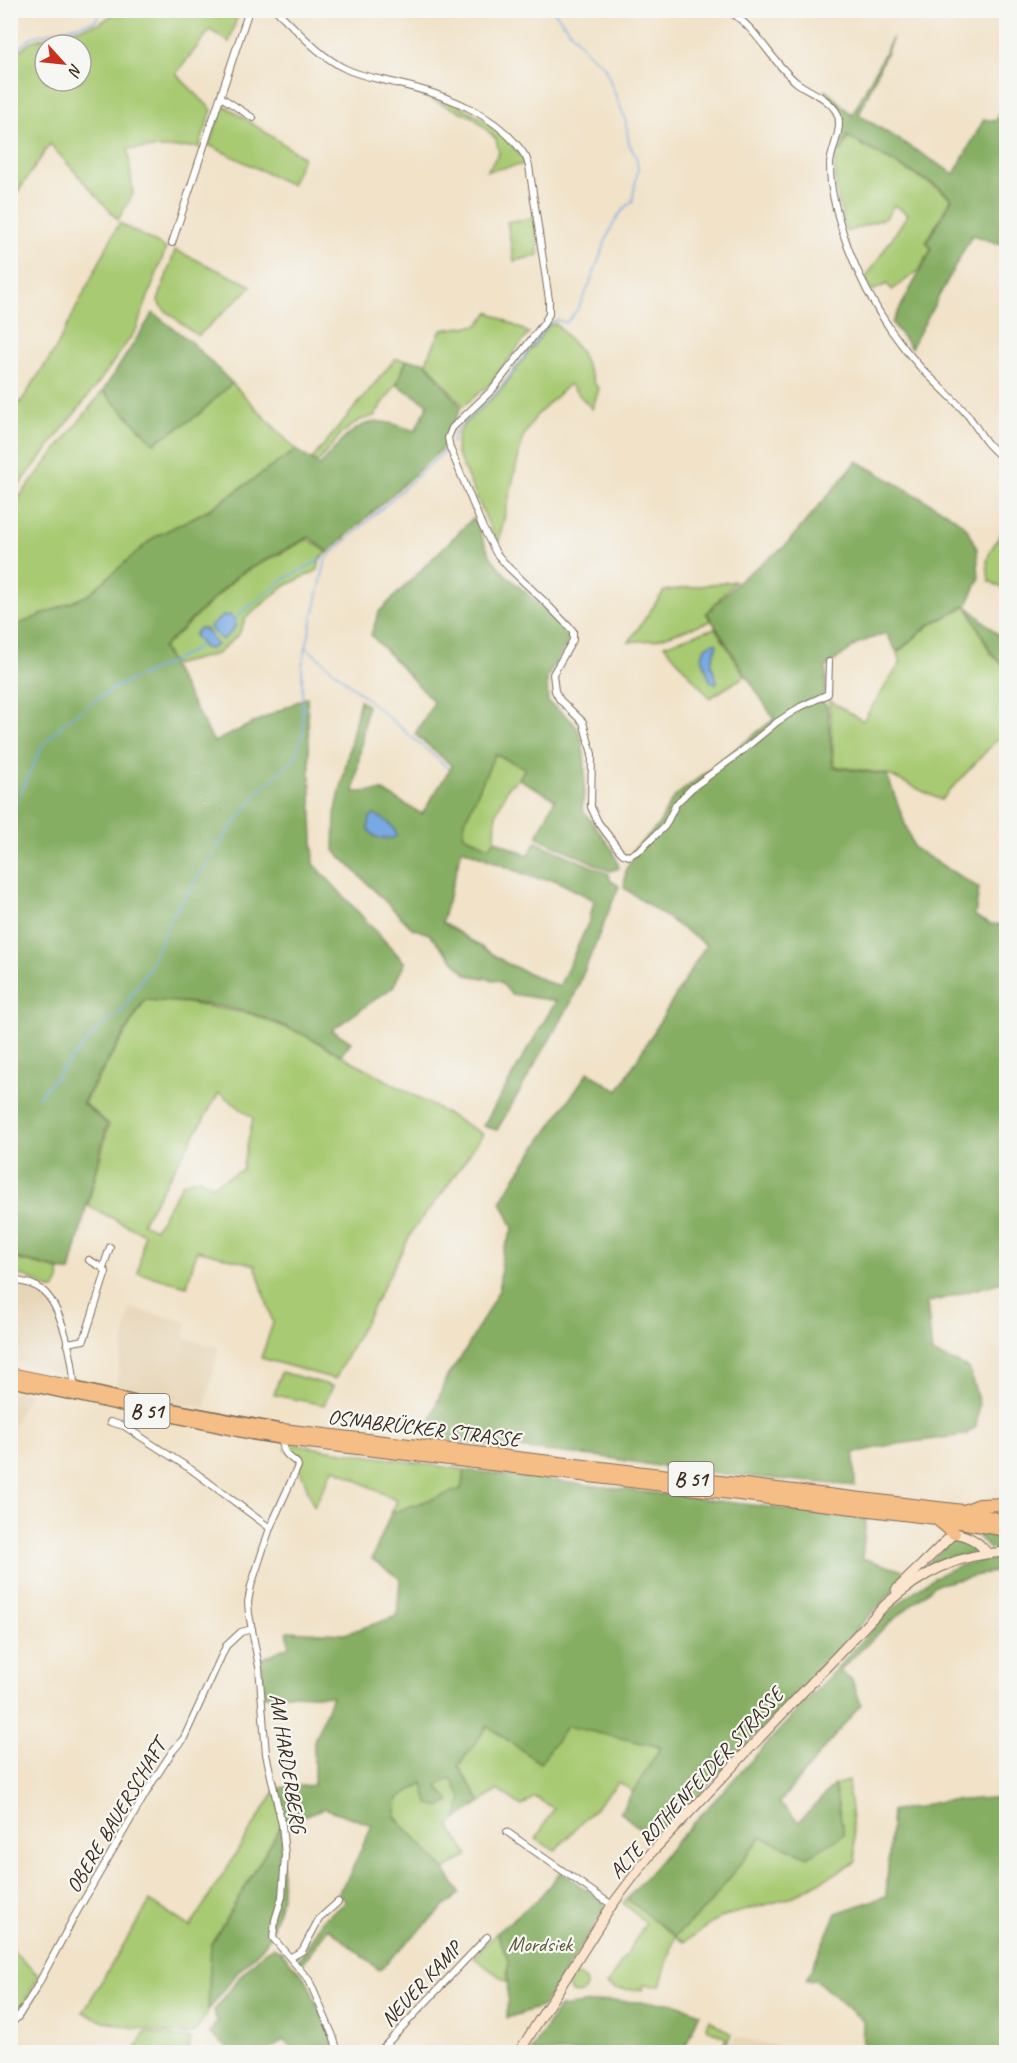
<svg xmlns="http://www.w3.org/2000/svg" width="1017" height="2063" font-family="Caveat,sans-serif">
  <rect width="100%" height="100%" fill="#f6f6f2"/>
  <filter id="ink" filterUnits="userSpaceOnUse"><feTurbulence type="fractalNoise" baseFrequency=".0167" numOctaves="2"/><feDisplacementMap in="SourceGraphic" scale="12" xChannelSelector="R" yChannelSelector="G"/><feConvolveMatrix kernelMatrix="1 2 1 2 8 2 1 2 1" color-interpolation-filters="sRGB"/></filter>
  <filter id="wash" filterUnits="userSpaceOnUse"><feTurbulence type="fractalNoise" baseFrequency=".008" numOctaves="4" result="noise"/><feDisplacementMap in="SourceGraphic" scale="24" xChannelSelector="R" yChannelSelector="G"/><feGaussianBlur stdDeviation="1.35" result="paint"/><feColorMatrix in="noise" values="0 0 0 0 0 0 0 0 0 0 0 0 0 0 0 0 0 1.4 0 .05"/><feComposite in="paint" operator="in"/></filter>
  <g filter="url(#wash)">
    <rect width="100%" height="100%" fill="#f1e2c8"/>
    <g fill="#e7d5b7">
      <path d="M11 1285H22L38 1293 50 1305 58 1323 67 1369 63 1373 11 1361Z"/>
      <path d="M130 1308 187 1322 184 1338 219 1347 205 1408 115 1389Z"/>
      <path d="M11 1389 30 1393 11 1429 10 1389Z"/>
      <path d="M735 2037 784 2047 782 2052H727Z"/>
    </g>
    <g fill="#a8ca72" stroke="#727a48" stroke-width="1.5" fill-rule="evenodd">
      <path d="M119 11H239L229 42 210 30 176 74 212 110 199 147 128 149 133 194 118 220 50 144 11 202V58L32 41 100 23ZM45 45H81V81H45Z"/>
      <path d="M401 87C422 94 444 99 464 108 486 118 514 143 526 164L487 171 499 153 496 139 473 117Z"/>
      <path d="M224 105 303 157 291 185 209 145Z"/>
      <path d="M848 137 938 188 951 199 926 242 931 249 919 270 892 290 887 284 872 291 865 279 908 214 894 205 886 218 846 232C840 204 830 178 837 150L842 152Z"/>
      <path d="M534 218 539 255 514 261 507 222Z"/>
      <path d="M119 223 166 248 136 330 99 382 11 496V398L20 403 55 350Z"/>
      <path d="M175 250 252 286 198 336 162 308 158 301Z"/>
      <path d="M489 312 529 333 489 385 463 406 426 362 441 330 478 325Z"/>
      <path d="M556 324 580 351 595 384 599 389 592 409 569 384 536 416 523 437 498 545 456 451 458 434 465 423 500 391 549 325Z"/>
      <path d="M395 359 406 360 396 385 374 416 360 420 341 434 318 462 312 459Z"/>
      <path d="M232 383 296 450 211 508 153 538 88 595 11 628V506L16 501 103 391 154 443 197 416Z"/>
      <path d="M1006 526V590L989 581 987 562 990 551Z"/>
      <path d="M308 539 328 553 320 558 318 570 283 587 246 618 239 634 217 654 174 665 163 648 239 575Z"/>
      <path d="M735 581 706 613 711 621 654 640 629 642 664 591Z"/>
      <path d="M967 606 990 653 1006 668V730L941 800 887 774 834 766 829 700 863 721 901 662 897 653 930 625Z"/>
      <path d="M715 628 745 676 710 698 664 645Z"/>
      <path d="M495 754 525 768 519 779 509 786 496 813 495 840 489 847 463 835 465 821Z"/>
      <path d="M145 1000 186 1003 251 1014 307 1036 483 1134 444 1191 413 1230 335 1379 261 1358 273 1323 255 1265 197 1250 187 1286 138 1273 144 1234 88 1206 109 1124 84 1103ZM219 1093 253 1118 242 1170 212 1185 199 1178 183 1183 155 1229 142 1223Z"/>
      <path d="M11 1258 59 1270C60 1278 60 1283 54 1289H49L26 1276 11 1275Z"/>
      <path d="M281 1372 333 1386 324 1405 274 1395Z"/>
      <path d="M289 1444 465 1470 461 1489 391 1513 397 1501 334 1468 314 1507 300 1469 301 1462 298 1457 286 1450V1447Z"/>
      <path d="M488 1726 540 1763 567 1726 661 1747 633 1792 619 1782 555 1851 536 1839 554 1808 534 1797 522 1806 498 1790 481 1802 458 1766Z"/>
      <path d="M451 1778 462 1798 456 1820 449 1825 468 1855 445 1870 395 1817 398 1798 423 1783 449 1801 437 1786Z"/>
      <path d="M848 1781 856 1862 790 1898 721 1917 684 1942 675 1937 660 1986 644 1985 642 1990 615 1989 607 1985 646 1923 623 1903 627 1899 675 1936 707 1907 761 1837 780 1844 844 1835 834 1785Z"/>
      <path d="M277 1788 282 1825 211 1944 208 2011 195 2032 189 2035C154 2030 115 2029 83 2012L150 1901 190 1927Z"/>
      <path d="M497 1932 508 1960 507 1982 473 1957Z"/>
      <path d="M10 1944 14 1952 39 1976 19 2011 11 2021Z"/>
      <circle cx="577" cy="1985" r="9"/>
      <path d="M709 2019 731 2034 723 2052H719L726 2038 707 2029 706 2026Z"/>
      <path d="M145 2032 192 2039 187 2052H134Z"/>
    </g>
    <g fill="#86ae64" stroke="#606c41" stroke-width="1.5" fill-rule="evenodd">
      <path d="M893 37 859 115 954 174 984 119 996 121 1006 95V246L972 235 911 348 892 323 932 249 927 242 952 199 939 187 847 136 842 151 837 149C843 119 845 118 824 94L826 90 852 115Z"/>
      <path d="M153 313 190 341 232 383 197 416 154 443 103 391Z"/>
      <path d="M407 360 425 362 461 407 441 450 329 552 309 537 239 574 162 648 214 742 307 697 314 864 405 963 393 987 332 1030 351 1042 341 1055C313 1038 284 1024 253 1014 221 1004 178 1001 144 1000L82 1103 107 1124 70 1272 11 1257 10 628 88 595 153 538 212 508 296 450 320 466C336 447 355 419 383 422 394 423 405 428 415 431L428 404 397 385Z"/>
      <path d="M857 461 949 514 966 527 977 549 979 579 967 605 930 624 897 652 886 633 859 643 826 667V691L818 701 823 702 827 706 833 767 887 775 914 848 979 888 975 916 989 924 1006 925V1281L927 1303 932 1353 969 1368 979 1404 976 1427 965 1435 890 1445 854 1453 855 1486 689 1471 602 1457 432 1439 429 1425 446 1378 465 1351 499 1290 502 1255 513 1228 501 1202 516 1176 588 1072 618 1091 706 945 624 888 626 869 636 855 633 850 658 826 673 798 774 719 707 613 742 578 784 547Z"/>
      <path d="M473 518 491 557 504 573 572 634 547 678 548 702C556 709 572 718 577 728 588 748 585 787 582 809L613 850 619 868 610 871 539 838 537 836 555 799 519 779 525 768 495 754 465 821 463 835 489 847 495 840 528 856 536 842 609 874 610 880 619 886 572 1001 497 1130 483 1126 556 1001 511 994 500 981 467 975 429 934 412 928 334 850 335 814 360 700 367 706 354 792 383 791 422 814 452 766 415 734 434 702 371 635 379 612ZM462 849 534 878 555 880 594 900 590 919 559 987 506 963 442 922Z"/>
      <path d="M968 607 1001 637 1006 625V666L991 652Z"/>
      <path d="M465 1470 866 1519 862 1558 910 1573 655 1841 620 1812 661 1747 567 1726 540 1763 488 1726 458 1766 481 1802 456 1820 462 1798 451 1778 437 1786 450 1802 441 1807 428 1804 423 1783 398 1798 395 1817 445 1870 460 1893 428 1922 379 1970 328 1928 301 1966 297 1961 306 1949 323 1919 344 1904 345 1899 338 1893 349 1876 372 1825 324 1808 282 1824V1897L270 1937 262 1948 238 1972 208 2011 211 1944 282 1825 277 1788 314 1785V1741L332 1696 292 1694 263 1696 261 1659 289 1646 287 1631 345 1634 397 1616 400 1579 372 1559 391 1513 461 1489Z"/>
      <path d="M954 1526 1006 1535V1549H990L976 1535 958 1530Z"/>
      <path d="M954 1538H965L978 1544V1551L936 1565 911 1580Z"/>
      <path d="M1006 1559V1573L992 1572 935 1585 886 1626 840 1670 852 1680 861 1704 779 1803 799 1822 834 1785 844 1835 808 1857 761 1837 707 1907 675 1936 627 1899 675 1843 885 1616C912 1592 937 1570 973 1562 984 1559 996 1560 1006 1559Z"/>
      <path d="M1006 1797V2049L991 2052H862L863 2021 816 1980 806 1981 836 1913 886 1896 892 1811 919 1807 935 1802Z"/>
      <path d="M561 1872 604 1902 605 1909 543 2006 507 2018 508 1960 497 1932 538 1899Z"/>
      <path d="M272 1947 281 1951 307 1981 331 2037 335 2052H295L283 2040 268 2052H233L209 2033 217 2022 214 2011 242 1974 265 1951Z"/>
      <path d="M608 2001 674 2003 700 2013 683 2052H531L559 2007Z"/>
    </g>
    <g fill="#78a9e3" stroke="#5a6a80" stroke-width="1.5">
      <path d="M230 615C243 624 231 633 222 640L209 627 223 616Z"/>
      <path d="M199 628 205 629 217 645 210 649 204 648 194 635Z"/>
      <path d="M712 643H716L717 645 711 663 717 681 716 684 710 681 702 657 705 647Z"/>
      <path d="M374 815C384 818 392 824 397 834L394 838C382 839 376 840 368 829L370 818Z"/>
    </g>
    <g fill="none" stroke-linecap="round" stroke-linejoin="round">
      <g stroke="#78a9e3" stroke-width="1.5">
        <path d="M10 55 32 37 95 21 98 17 97 10"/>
        <path d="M452 443 455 431 498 391 549 323 558 320 566 323C597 294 601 221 632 202L638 169 636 156 629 144 625 118 604 66 589 54 553 10"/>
        <path d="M447 449 326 559 306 647 448 768"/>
        <path d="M235 618 283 580 322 559"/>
        <path d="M210 636 215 633"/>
        <path d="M10 817 42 746 65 722 92 702 120 685 177 659 194 650 200 644"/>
        <path d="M38 1097 100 1027 121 1012 150 966 172 916 222 840 259 791 295 759 303 732 302 666 306 647"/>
      </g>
    </g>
  </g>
  <g filter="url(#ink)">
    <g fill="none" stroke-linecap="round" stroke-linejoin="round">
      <defs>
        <g id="street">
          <path d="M276 10C298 31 319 56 346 69 362 77 382 79 399 84 447 95 498 114 526 157L529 166 549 300V314L544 323 493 389 452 428 448 438 450 448 483 528 496 553 508 567 545 602 573 631V640L553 674 555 691 560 700 583 722 592 754 591 807 598 822 619 850 623 854 629 856 641 849 665 826 676 804 692 788 737 755 777 722 800 707 828 694 829 662"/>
          <path d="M727 10C757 27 770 60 796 82 809 92 826 96 836 111 845 127 831 148 830 164 830 177 831 188 834 200 848 262 878 321 921 368 936 383 952 397 966 413 973 421 978 431 984 439 990 448 999 454 1006 462"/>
          <path d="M221 97 253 118"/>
          <path d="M172 243 249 10"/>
          <path d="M89 1260 103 1268"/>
          <path d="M10 1280C21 1281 33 1283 42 1290 62 1306 74 1361 74 1387"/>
          <path d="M67 1343 84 1340 106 1272 103 1268 110 1247"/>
          <path d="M110 1422 124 1426 192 1470 270 1528"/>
          <path d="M283 1439C281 1452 288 1456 297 1463L298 1466 270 1528 251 1586 248 1602 249 1614 259 1667 266 1754 282 1825 285 1855 282 1897 275 1920 273 1938 309 1980 333 2036 338 2052"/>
          <path d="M507 1832 612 1905"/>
          <path d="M291 1957 302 1951 319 1919 338 1902"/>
          <path d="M10 2025 18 2017 35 1990 74 1917 153 1781 172 1752 184 1738 226 1646 241 1632 252 1629"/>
          <path d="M379 2052 487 1937"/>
        </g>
        <g id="secondary">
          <path d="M896 1590 954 1533C969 1536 978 1541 987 1553"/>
          <path d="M519 2052 612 1905 652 1852 885 1605C922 1573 956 1554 1006 1552"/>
        </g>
        <g id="primary">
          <path d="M10 1381 252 1434 283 1439"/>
          <path d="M74 1387 151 1405"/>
          <path d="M172 1409 283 1430"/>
        </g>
        <g id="highway">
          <path d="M10 1374 74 1387"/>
          <path d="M283 1430 963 1511 1006 1521"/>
          <path d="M283 1439 936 1518 1006 1530"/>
          <path d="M964 1511 979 1505 1006 1504"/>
          <path d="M937 1519 954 1533"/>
        </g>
      </defs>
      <use href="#street" stroke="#7b6a5a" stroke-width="8"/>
      <use href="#secondary" stroke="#7b6a5a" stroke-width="11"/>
      <use href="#primary" stroke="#7b6a5a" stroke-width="13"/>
      <use href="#highway" stroke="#7b6a5a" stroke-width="14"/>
      <use href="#street" stroke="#fff" stroke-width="6"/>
      <use href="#secondary" stroke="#fbe5cf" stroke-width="9"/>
      <use href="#primary" stroke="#f6be87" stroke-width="10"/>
      <use href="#highway" stroke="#f6be87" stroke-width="12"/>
    </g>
  </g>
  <g text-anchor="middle" stroke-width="4.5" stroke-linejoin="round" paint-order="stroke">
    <g fill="#f6f6f2" stroke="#73675e" stroke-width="1.5">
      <rect x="124.5" y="1394" width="45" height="34" rx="4.5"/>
      <rect x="668.5" y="1462" width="45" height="34" rx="4.5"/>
    </g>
    <g font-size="20" font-weight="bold" fill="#3b2a1e">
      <text x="147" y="1418">B 51</text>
      <text x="691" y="1486">B 51</text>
    </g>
    <g font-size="21" fill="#3b2a1e" stroke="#f6f6f2">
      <text transform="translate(424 1428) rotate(7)" y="7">OSNABRÜCKER STRASSE</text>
      <text transform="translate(288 1763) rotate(81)" y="7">AM HARDERBERG</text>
      <text transform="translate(696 1783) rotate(-48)" y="7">ALTE ROTHENFELDER STRASSE</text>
      <text transform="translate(116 1816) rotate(-59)" y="7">OBERE BAUERSCHAFT</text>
      <text transform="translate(421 1984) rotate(-47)" y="7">NEUER KAMP</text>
    </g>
    <g font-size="21" fill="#5c5a37" stroke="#f6f6f2">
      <text x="540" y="1951">Mordsiek</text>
    </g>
  </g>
  <rect width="1017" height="2063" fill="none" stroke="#f6f6f2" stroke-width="36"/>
  <g transform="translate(63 63) rotate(117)"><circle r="28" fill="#f6f6f2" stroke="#aba49d" stroke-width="1.5"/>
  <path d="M0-4.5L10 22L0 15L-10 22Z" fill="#c8321e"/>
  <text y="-9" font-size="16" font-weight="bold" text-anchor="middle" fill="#3b2a1e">N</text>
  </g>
</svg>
